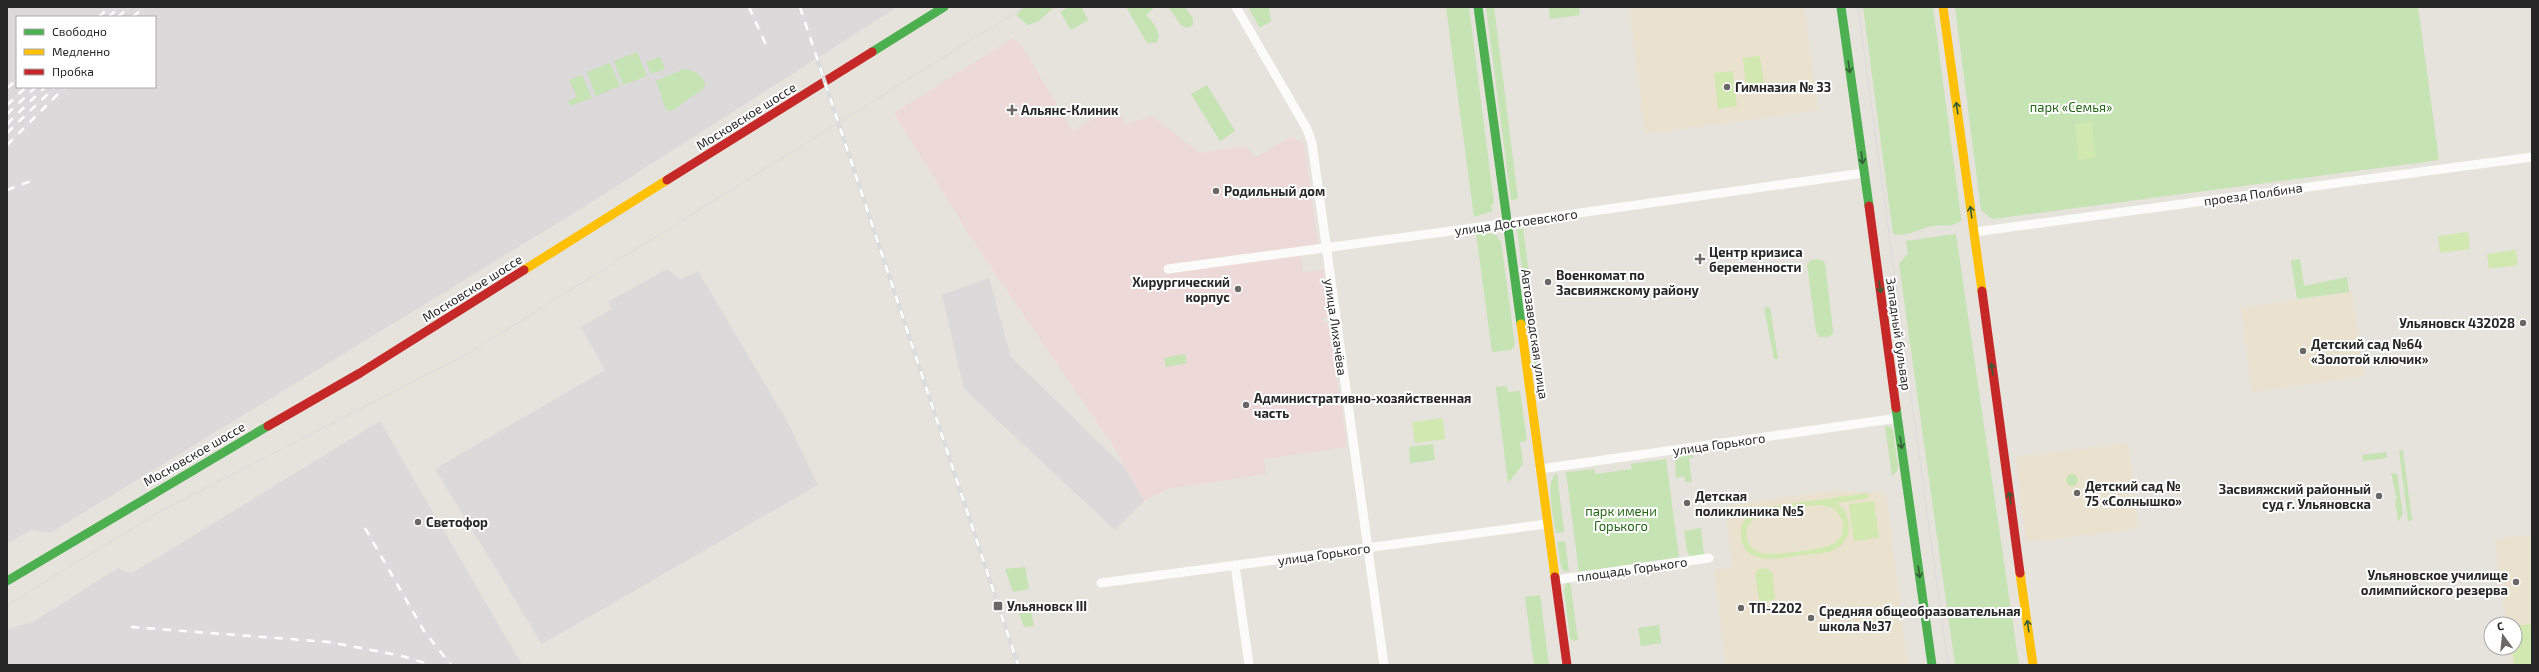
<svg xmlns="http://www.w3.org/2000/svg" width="2539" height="672" font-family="'Exo 2',sans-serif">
  <rect width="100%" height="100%" fill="#e6e2dc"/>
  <g fill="#dcd9db" fill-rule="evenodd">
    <path d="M7 7H897L579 210 50 533 31 530 7 544ZM17 17H155V87H17Z"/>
    <path d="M667 269 680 280 698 271 787 421 818 485 542 644 435 469 605 370 581 327 612 309 608 302Z"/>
    <path d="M989 278 1011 357 1125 468 1144 501 1115 530 964 389 942 295Z"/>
    <path d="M380 421 522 665H7V629L33 622 118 568 131 574Z"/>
  </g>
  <g fill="#eae2cf">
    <path d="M1804 7 1818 110 1645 134 1629 8Z"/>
    <path d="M2352 292 2364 376 2252 392 2241 308Z"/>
    <path d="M2128 443 2138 529 2026 542 2016 457Z"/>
    <path d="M1838 490 1886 494 1908 665H1726L1714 570 1733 568 1725 506Z"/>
    <path d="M2518 536 2532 537V665H2511L2509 648H2515V624H2506L2495 540Z"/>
  </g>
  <path fill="#eddad8" d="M1013 38 1024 49 1072 131 1115 106 1126 124 1152 116 1200 153 1245 146 1256 157 1291 137 1304 143 1318 244 1299 247V251L1303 272 1323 269 1330 316 1324 317V320L1325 323H1329L1347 447 1264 459 1266 474 1167 489 1144 501 1116 450 975 244 894 113Z"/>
  <g fill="#c5e3b3">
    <path d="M1024 7H1054L1039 21 1028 25 1016 15Z"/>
    <path d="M1069 7H1081L1088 20 1071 30 1060 12Z"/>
    <path d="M1126 7H1155L1146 15C1152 22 1164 33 1156 43H1147Z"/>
    <path d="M1168 7H1185L1193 19V25L1187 28 1181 25Z"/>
    <path d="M1248 7H1269L1271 21 1260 28Z"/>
    <path d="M1446 7H1469L1494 204H1491L1492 211 1474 217Z"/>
    <path d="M1486 7H1494L1518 199 1511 200Z"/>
    <path d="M1549 7H1579L1580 15 1550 19Z"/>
    <path d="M1863 7H1933L1961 218 1962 220C1946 229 1950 224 1935 226 1920 227 1909 238 1893 234Z"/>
    <path d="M1955 7H2418L2439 160 1992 219 1981 210Z"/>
    <path d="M637 52 647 76 623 85 614 61Z"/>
    <path d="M660 57 665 69 651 74 646 62Z"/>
    <path d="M610 63 620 86 596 96 587 72Z"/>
    <path d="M684 69C692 69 700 74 705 82L704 88 672 111 666 110 656 81Z"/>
    <path d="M582 75 592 98 570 106 568 101 577 97 569 80Z"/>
    <path d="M1207 85 1235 131 1220 141 1191 94Z"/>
    <path d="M1523 228 1545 395 1538 396 1517 229Z"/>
    <path d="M1485 232 1496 235 1501 242 1515 345 1511 350 1492 352 1476 234Z"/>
    <path d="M1956 234 2019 665H1955L1899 264 1908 253 1906 241Z"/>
    <path d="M1817 259 1823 261 1825 264 1833 330V334L1828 337H1819L1816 332 1807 264 1811 260Z"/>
    <path d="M2300 259 2304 286 2347 277 2349 292 2297 299 2291 260Z"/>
    <path d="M1770 307 1778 359H1774L1764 308Z"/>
    <path d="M1185 354 1187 363 1166 367 1164 358Z"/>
    <path d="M1507 386 1508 392 1520 391 1527 441 1520 442 1523 464 1508 483 1496 387Z"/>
    <path d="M1885 426 1891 427 1893 430 1898 466 1897 471 1892 476Z"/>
    <path d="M1433 444 1435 460 1410 463 1409 447Z"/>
    <path d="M2403 450 2412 520 2408 521 2399 451Z"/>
    <path d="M1687 452 1691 453 1694 457 1689 459 1692 482H1686L1684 476 1676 478 1675 458 1686 456Z"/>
    <path d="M2386 452 2387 458 2363 461 2362 455Z"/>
    <path d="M1666 459 1679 557 1579 572 1566 472 1594 469 1595 474 1632 469 1631 464Z"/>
    <path d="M1557 473 1564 532 1556 533C1554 519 1544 481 1557 473Z"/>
    <path d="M2391 473 2397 474 2403 514 2398 522 2395 499H2397Z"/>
    <circle cx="2072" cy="480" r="6"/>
    <path d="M1701 528 1704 555 1691 557 1687 551 1684 531Z"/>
    <path d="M1565 541 1569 572 1564 571 1561 566 1557 542Z"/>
    <path d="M1025 567 1029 589 1013 592 1005 569Z"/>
    <path d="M1570 581 1578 640 1573 641 1570 638 1564 590 1566 583Z"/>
    <path d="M1540 595 1549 665H1534L1525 597Z"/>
    <path d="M1030 603 1034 626 1024 627 1016 605Z"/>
    <path d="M1659 625 1661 643 1641 646 1638 628Z"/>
  </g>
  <g fill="#d1e8b0" fill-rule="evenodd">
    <path d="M1760 56 1764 85 1746 87 1743 58Z"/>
    <path d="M1733 71 1737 106 1718 109 1714 73Z"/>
    <path d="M2092 122 2096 158 2079 160 2075 124Z"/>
    <path d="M2468 232 2470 249 2440 253 2438 236Z"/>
    <path d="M2516 250 2518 265 2489 269 2487 254Z"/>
    <path d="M1443 418 1445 439 1415 443 1412 422Z"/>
    <path d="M1868 493 1869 498 1837 503C1853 515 1854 541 1834 550 1825 554 1813 554 1803 555 1782 558 1743 568 1741 535 1740 522 1748 514 1758 508ZM1821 505 1835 509 1843 521 1842 535C1839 539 1835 543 1830 545 1819 550 1772 556 1761 553 1754 551 1748 544 1747 538 1740 506 1801 508 1821 505Z"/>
    <path d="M1874 501 1879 538 1854 541 1849 504Z"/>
    <path d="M1766 568 1772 572 1775 597 1773 600 1762 602 1759 600 1755 573 1757 570Z"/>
    <path d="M2531 624 2532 665H2514L2512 648H2515V626Z"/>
  </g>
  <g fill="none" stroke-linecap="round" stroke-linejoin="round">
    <g stroke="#fbfbfa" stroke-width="9">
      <path d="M1236 7 1307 129 1312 143 1384 665"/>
      <path d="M1974 232 2532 157"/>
      <path d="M1168 269 1473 228 1864 173"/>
      <path d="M1540 469 1898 418"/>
      <path d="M1235 565 1249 665"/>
      <path d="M1555 580 1709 558"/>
      <path d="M1101 583 1547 524"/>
    </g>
    <g stroke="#4caf50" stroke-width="9">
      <path d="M1478 7 1521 324"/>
      <path d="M1841 7 1869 206"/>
      <path d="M872 52 944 7"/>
      <path d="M1896 408 1932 665"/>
      <path d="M7 581 268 426"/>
    </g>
    <g stroke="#ffc107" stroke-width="9">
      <path d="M1943 7 1982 291"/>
      <path d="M524 270 667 180"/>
      <path d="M1521 324 1555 577"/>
      <path d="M2020 573 2033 665"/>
    </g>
    <g stroke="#c62828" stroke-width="9">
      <path d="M667 180 872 52"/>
      <path d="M1869 206 1896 408"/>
      <path d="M1982 291 2020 573"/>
      <path d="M268 426 360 373 524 270"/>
      <path d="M1555 577 1567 665"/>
    </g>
    <g stroke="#dcdbdd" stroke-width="1">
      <path d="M1858 7 1948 665"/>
      <path d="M7 605 159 512 471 352 1024 7"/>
    </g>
    <defs>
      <g id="rail">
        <path d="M749 7 766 45"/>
        <path d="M800 7 1018 665"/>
        <path d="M99 17 109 7"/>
        <path d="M109 17 119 7"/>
        <path d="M118 17 129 7"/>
        <path d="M133 17 144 7"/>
        <path d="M7 88 17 80"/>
        <path d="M7 105 26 87"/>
        <path d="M7 114 36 87"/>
        <path d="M7 124 45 87"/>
        <path d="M7 133 55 87"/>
        <path d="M7 145 65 87"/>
        <path d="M7 190 31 181"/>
        <path d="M365 528 424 631 451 665"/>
        <path d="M131 627 329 642 402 656 432 665"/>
      </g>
    </defs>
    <use href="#rail" stroke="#dcdbdd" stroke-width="4"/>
    <use href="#rail" stroke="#fff" stroke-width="2.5" stroke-dasharray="8" stroke-linecap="butt"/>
  </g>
  <defs><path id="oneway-shaft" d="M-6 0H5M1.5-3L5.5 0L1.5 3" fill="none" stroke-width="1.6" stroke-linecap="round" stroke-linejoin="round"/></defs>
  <g stroke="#365d37">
    <use href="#oneway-shaft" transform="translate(1849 67) rotate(82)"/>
    <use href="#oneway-shaft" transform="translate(1957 108) rotate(-98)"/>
    <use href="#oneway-shaft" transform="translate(1862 158) rotate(82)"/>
    <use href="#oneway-shaft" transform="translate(1971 212) rotate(-98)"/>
    <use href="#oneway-shaft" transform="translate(1880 287) rotate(82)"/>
    <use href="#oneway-shaft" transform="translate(1992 369) rotate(-98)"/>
    <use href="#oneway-shaft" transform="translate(1901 443) rotate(82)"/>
    <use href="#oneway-shaft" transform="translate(2010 498) rotate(-98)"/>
    <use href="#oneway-shaft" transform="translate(1919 572) rotate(82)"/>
    <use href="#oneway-shaft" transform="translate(2028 626) rotate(-98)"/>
  </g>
  <g fill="#6a6866" stroke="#fff" stroke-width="1.5">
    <circle cx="1727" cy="87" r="4"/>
    <path d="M1010 104h4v4h4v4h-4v4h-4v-4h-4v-4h4z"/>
    <circle cx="1216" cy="191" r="4"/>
    <path d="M1698 253h4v4h4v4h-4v4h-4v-4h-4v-4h4z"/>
    <circle cx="1548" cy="282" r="4"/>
    <circle cx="1238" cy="289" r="4"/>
    <circle cx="2523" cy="323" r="4"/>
    <circle cx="2303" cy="351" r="4"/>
    <circle cx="1246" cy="405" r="4"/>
    <circle cx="2077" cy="493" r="4"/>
    <circle cx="2379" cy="496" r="4"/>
    <circle cx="1687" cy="503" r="4"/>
    <circle cx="418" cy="522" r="4"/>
    <circle cx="2516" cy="582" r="4"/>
    <rect x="993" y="601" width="10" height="10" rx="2"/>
    <circle cx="1741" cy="608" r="4"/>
    <circle cx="1811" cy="618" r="4"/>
  </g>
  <g text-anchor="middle" stroke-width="4" stroke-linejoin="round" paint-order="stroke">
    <g font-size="13" font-weight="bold" fill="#272727" stroke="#fff" text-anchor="start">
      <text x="1735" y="92">Гимназия № 33</text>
      <text x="1021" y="115">Альянс-Клиник</text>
      <text x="1224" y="196">Родильный дом</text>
      <text x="1709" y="257">Центр кризиса<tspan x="1709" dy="15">беременности</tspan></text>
      <text x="1556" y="280">Военкомат по<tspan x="1556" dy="15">Засвияжскому району</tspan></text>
      <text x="1230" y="287" text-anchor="end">Хирургический<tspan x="1230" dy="15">корпус</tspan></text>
      <text x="2515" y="328" text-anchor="end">Ульяновск 432028</text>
      <text x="2311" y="349">Детский сад №64<tspan x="2311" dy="15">«Золотой ключик»</tspan></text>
      <text x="1254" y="403">Административно-хозяйственная<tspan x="1254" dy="15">часть</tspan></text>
      <text x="2085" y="491">Детский сад №<tspan x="2085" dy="15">75 «Солнышко»</tspan></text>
      <text x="2371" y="494" text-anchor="end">Засвияжский районный<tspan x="2371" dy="15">суд г. Ульяновска</tspan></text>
      <text x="1695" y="501">Детская<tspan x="1695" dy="15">поликлиника №5</tspan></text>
      <text x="426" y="527">Светофор</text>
      <text x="2508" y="580" text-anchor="end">Ульяновское училище<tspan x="2508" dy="15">олимпийского резерва</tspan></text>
      <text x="1007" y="611">Ульяновск III</text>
      <text x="1749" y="613">ТП-2202</text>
      <text x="1819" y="616">Средняя общеобразовательная<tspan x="1819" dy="15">школа №37</tspan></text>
    </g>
    <g font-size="13" fill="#246516" stroke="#fff">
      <text x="2071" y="112">парк «Семья»</text>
      <text x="1621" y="516">парк имени<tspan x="1621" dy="15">Горького</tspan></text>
    </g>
    <g font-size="13" fill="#272727" stroke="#fff">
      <text transform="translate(746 116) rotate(-32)" y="5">Московское шоссе</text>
      <text transform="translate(2253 194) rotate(-8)" y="5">проезд Полбина</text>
      <text transform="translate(1516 222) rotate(-8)" y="5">улица Достоевского</text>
      <text transform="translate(472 288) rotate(-32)" y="5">Московское шоссе</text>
      <text transform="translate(1336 327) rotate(82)" y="5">улица Лихачёва</text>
      <text transform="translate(1535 334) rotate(82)" y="5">Автозаводская улица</text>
      <text transform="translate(1899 334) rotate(82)" y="5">Западный бульвар</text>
      <text transform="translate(1719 444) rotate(-8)" y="5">улица Горького</text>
      <text transform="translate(194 454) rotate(-30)" y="5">Московское шоссе</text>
      <text transform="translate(1324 554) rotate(-8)" y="5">улица Горького</text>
      <text transform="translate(1632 569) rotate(-8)" y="5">площадь Горького</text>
    </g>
  </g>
  <rect width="2539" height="672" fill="none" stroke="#272727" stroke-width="16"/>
  <rect x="16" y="16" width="140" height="72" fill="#ffffff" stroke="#a9a9a9"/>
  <rect x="24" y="29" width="20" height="6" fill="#4caf50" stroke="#a9a9a9"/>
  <text x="52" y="36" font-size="12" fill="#272727">Свободно</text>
  <rect x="24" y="49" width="20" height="6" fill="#ffc107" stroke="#a9a9a9"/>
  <text x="52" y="56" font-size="12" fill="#272727">Медленно</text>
  <rect x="24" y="69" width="20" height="6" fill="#c62828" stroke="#a9a9a9"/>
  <text x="52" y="76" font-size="12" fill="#272727">Пробка</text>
  <g transform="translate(2503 636) rotate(345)"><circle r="19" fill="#ffffff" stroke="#a9a9a9"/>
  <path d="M0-3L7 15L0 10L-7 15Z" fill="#6a6866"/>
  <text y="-6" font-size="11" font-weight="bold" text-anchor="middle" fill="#272727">С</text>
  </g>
</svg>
